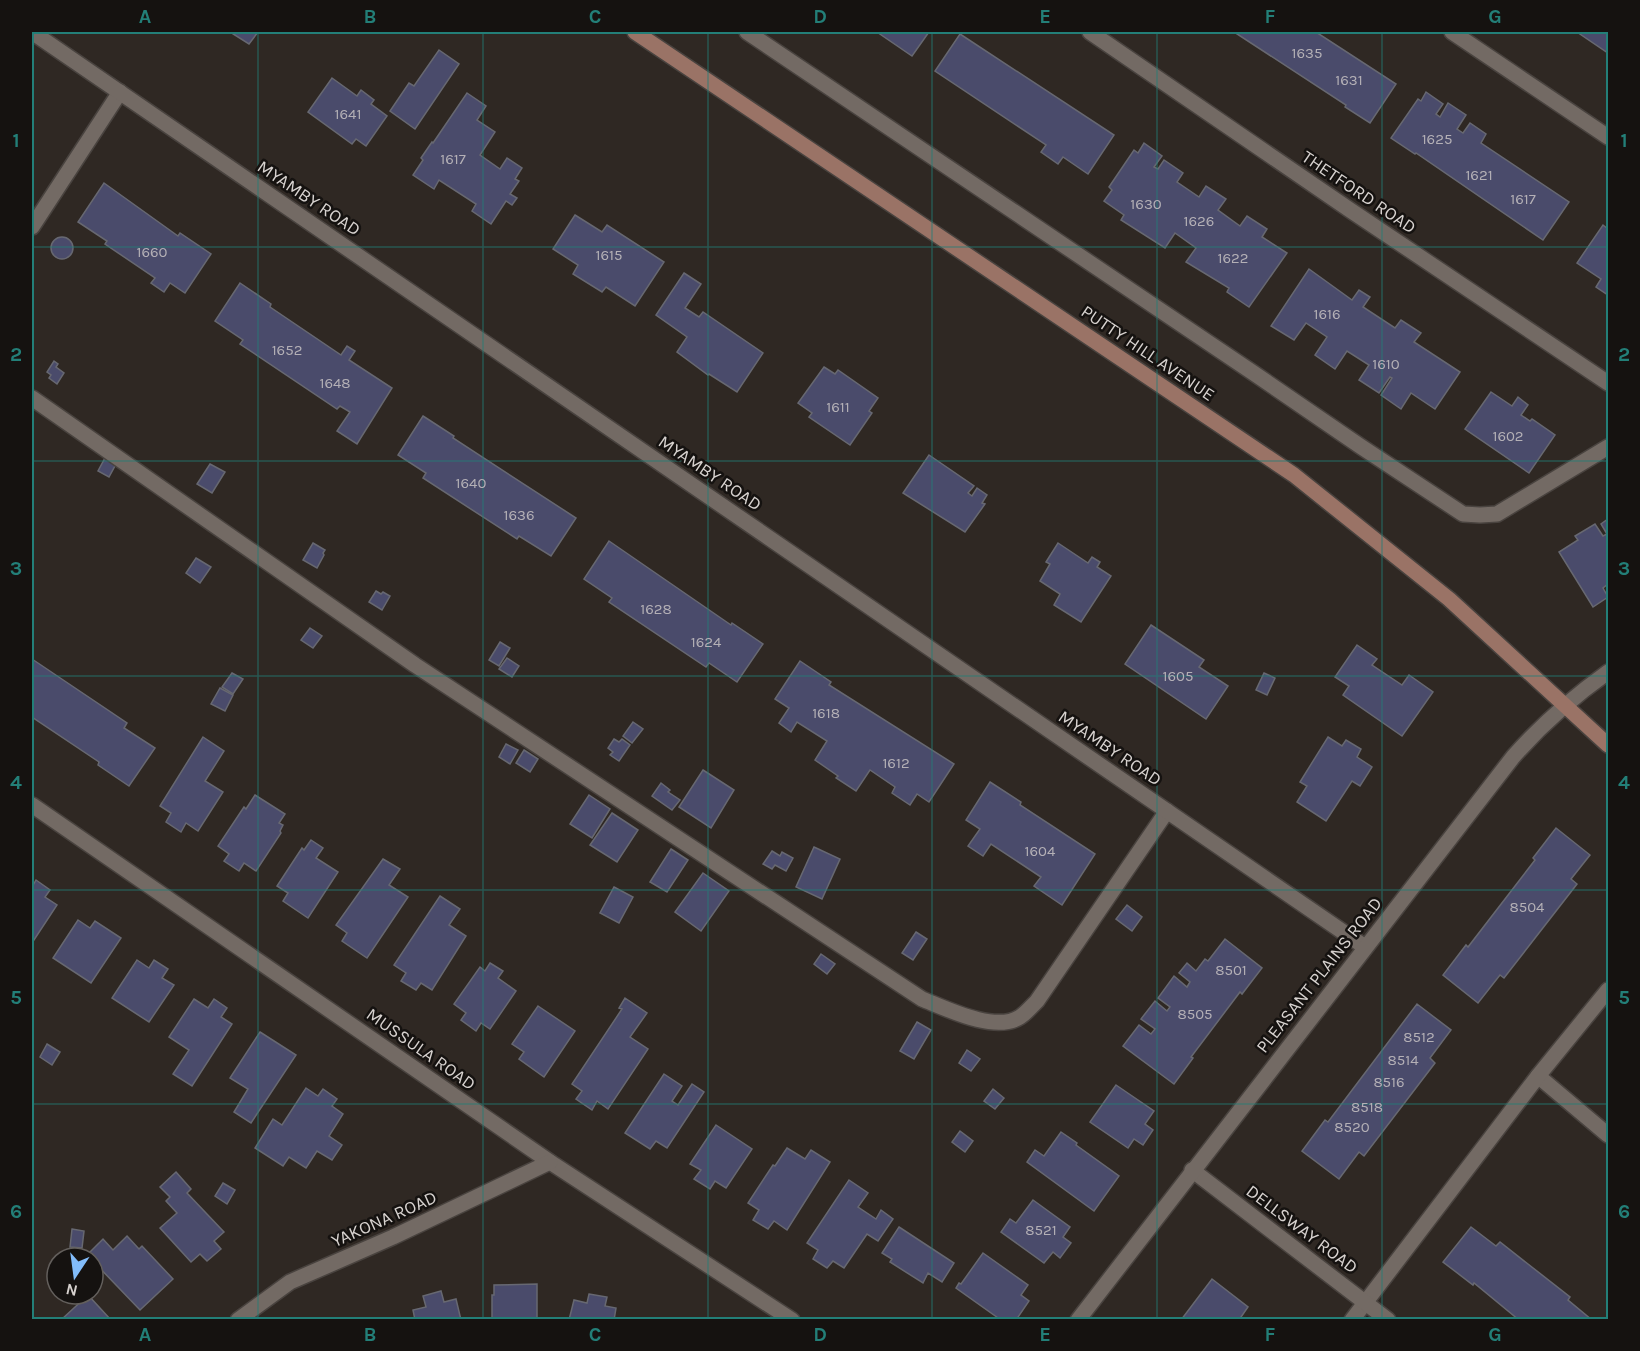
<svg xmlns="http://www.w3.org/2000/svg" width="1640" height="1351" font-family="Karla,sans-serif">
  <rect width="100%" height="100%" fill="#2f2823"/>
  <g fill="#4a4b6b" stroke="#676871" stroke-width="1.5">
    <path d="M230 32H258L249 44Z"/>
    <path d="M877 32H929L912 56Z"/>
    <path d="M1234 32H1316L1396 84 1370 123 1345 107 1346 105Z"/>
    <path d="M1577 32H1608V53Z"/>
    <path d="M960 34 1114 135 1088 174 1063 157 1058 164 1041 152 1046 145 935 71Z"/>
    <path d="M439 50 459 64 415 129 390 111 409 83 414 86Z"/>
    <path d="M332 78 357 96 361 90 374 100 371 104 387 116 366 146 356 139 352 144 308 112Z"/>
    <path d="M1426 92 1443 104 1436 114 1440 117 1448 103 1466 115 1457 129 1463 133 1470 123 1486 134 1481 143 1569 202 1543 240 1416 153 1415 154 1391 138 1418 99 1421 101Z"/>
    <path d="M467 93 486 106 477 120 495 132 480 155 500 169 507 158 522 168 515 179 519 181 510 194 517 198 512 205 506 201 491 224 472 211 476 204 439 180 434 189 413 175 423 160 421 158 432 142 433 143Z"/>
    <path d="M1144 143 1162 156 1154 167 1158 169 1164 160 1183 173 1177 182 1199 197 1206 186 1226 199 1218 210 1240 226 1247 216 1267 229 1262 237 1287 253 1249 307 1227 292 1229 288 1186 262 1196 248 1175 233 1165 248 1121 220 1124 215 1104 201 1112 190 1109 187 1134 150 1138 153Z"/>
    <path d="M104 183 178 236 180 233 211 254 185 293 170 283 164 292 151 283 155 278 105 244 107 241 78 222Z"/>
    <path d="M575 215 602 232 607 225 664 262 635 306 606 287 602 292 573 274 578 265 553 249Z"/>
    <path d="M1603 225 1608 229V295L1596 287 1601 279 1577 263Z"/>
    <circle cx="62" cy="248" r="11"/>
    <path d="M1309 269 1352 300 1359 290 1370 297 1363 307 1395 328 1401 320 1421 333 1414 342 1460 372 1435 409 1411 393 1401 409 1381 395 1392 378 1390 377 1379 393 1359 380 1369 365 1347 351 1335 369 1315 355 1327 337 1306 323 1294 340 1271 326Z"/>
    <path d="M684 273 701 284 685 308 699 317 703 312 763 353 737 392 709 374 708 375 677 352 687 337 656 315Z"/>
    <path d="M240 283 271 304 270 307 341 355 347 346 355 351 349 360 392 388 357 444 337 431 350 412 340 406 337 409 240 344 243 340 215 321Z"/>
    <path d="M54 361 58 364 56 367 64 373 57 384 49 378 51 375 47 372Z"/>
    <path d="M824 367 835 374 838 370 878 398 869 411 872 413 850 445 809 417 812 413 798 403Z"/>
    <path d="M1491 392 1512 406 1518 397 1528 405 1521 415 1530 421 1532 419 1555 435 1529 473 1465 429Z"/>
    <path d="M423 416 454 436 453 438 576 518 551 556 519 536 517 539 423 478 426 473 398 455Z"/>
    <path d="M929 455 974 486 968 493 972 496 977 488 987 495 982 503 985 504 965 532 903 493Z"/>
    <path d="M105 458 116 464 109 477 98 471Z"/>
    <path d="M210 464 225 472 212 493 197 484Z"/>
    <path d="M1608 519V584L1603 588 1608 597 1593 607 1559 552 1578 540 1575 536 1595 524 1603 536 1607 534 1601 524Z"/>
    <path d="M609 541 731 625 732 623 763 644 737 682 709 663 706 667 609 602 612 598 584 579Z"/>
    <path d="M313 543 325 550 323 553 324 555 317 568 303 560Z"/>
    <path d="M1058 543 1088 563 1092 557 1100 562 1097 567 1111 576 1081 622 1054 605 1060 594 1040 581 1050 564 1046 562Z"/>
    <path d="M196 558 211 567 200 583 186 573Z"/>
    <path d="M376 591 381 594 383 592 390 596 382 610 369 602Z"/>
    <path d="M1151 625 1204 660 1199 667 1228 686 1206 719 1125 664Z"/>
    <path d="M310 628 322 636 313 648 301 640Z"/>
    <path d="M500 642 510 648 499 666 489 660Z"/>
    <path d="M1357 645 1377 659 1372 665 1402 685 1409 675 1433 692 1402 736 1343 695 1349 686 1335 677Z"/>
    <path d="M507 658 519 666 512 677 499 669Z"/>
    <path d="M32 659 127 723 124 728 155 748 129 786 98 765 99 762 32 717Z"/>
    <path d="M800 661 831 682 829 685 954 764 929 802 917 794 910 805 892 793 895 787 870 770 856 791 836 778 838 776 815 760 827 741 797 722 791 732 779 723 789 708 775 699Z"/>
    <path d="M232 673 243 679 233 694 222 687Z"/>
    <path d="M1264 673 1275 678 1267 695 1256 690Z"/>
    <path d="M220 688 233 695 225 711 211 704Z"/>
    <path d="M633 722 643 729 632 743 623 736Z"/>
    <path d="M203 737 224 751 205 781 223 792 198 831 186 823 181 832 166 822 171 813 160 806Z"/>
    <path d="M1328 737 1342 746 1346 740 1361 749 1357 757 1372 767 1360 786 1352 781 1326 821 1297 802 1307 786 1300 782Z"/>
    <path d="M614 739 619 742 622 739 630 745 619 761 610 755 613 752 608 748Z"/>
    <path d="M506 744 518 750 510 764 499 757Z"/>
    <path d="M524 750 538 759 530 772 516 763Z"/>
    <path d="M703 770 734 790 711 828 679 807Z"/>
    <path d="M990 782 1021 802 1020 805 1095 854 1062 905 1034 886 1041 877 991 844 983 856 968 846 980 829 966 820Z"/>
    <path d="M661 783 670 790 668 792 680 800 672 810 652 796Z"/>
    <path d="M255 795 285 814 279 823 283 825 280 831 281 833 256 871 244 863 239 871 224 861 229 854 218 846 244 807 246 809Z"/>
    <path d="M589 795 610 809 592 838 570 824Z"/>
    <path d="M612 813 638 830 617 862 590 845Z"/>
    <path d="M1556 828 1590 855 1571 879 1577 884 1504 978 1500 975 1478 1003 1443 975 1466 945 1468 947 1535 860 1533 858Z"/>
    <path d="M311 840 323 848 316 858 338 872 308 918 283 901 288 893 277 886 302 848 304 850Z"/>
    <path d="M814 847 840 859 822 899 796 887Z"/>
    <path d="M671 849 688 860 667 892 650 882Z"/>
    <path d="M772 851 780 856 782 852 793 858 786 871 775 865 772 869 763 864Z"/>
    <path d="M383 859 400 869 389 885 408 897 367 958 342 941 347 933 336 925Z"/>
    <path d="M703 873 729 891 701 931 675 912Z"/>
    <path d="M36 880 50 890 45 897 57 905 32 943V887Z"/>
    <path d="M614 887 633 897 619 923 600 913Z"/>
    <path d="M440 896 460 909 449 925 466 936 432 990 421 983 416 990 401 981 406 973 394 965Z"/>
    <path d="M1127 905 1142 917 1132 931 1116 919Z"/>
    <path d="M78 920 90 928 95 921 121 938 91 983 53 958Z"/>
    <path d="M916 932 927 939 913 960 902 953Z"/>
    <path d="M1225 939 1262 968 1242 994 1240 992 1191 1057 1193 1058 1174 1084 1123 1046 1139 1025 1151 1034 1155 1029 1141 1019 1155 1001 1167 1011 1170 1007 1158 998 1174 976 1187 987 1190 982 1179 973 1187 963 1196 971 1205 959 1208 961Z"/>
    <path d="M821 954 835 964 827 974 814 964Z"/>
    <path d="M137 960 149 968 154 960 168 969 162 978 174 985 149 1022 112 998Z"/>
    <path d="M490 963 503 971 498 978 516 991 490 1029 481 1023 476 1031 461 1020 466 1013 454 1004 480 967 485 971Z"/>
    <path d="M625 998 647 1013 630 1037 648 1049 608 1109 597 1101 592 1110 576 1099 582 1091 572 1084 622 1009 619 1008Z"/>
    <path d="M194 999 208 1008 214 999 227 1008 221 1017 232 1024 192 1086 173 1074 189 1050 169 1037Z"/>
    <path d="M1417 1004 1451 1030 1430 1058 1435 1063 1364 1156 1359 1152 1339 1179 1302 1151 1325 1120 1328 1122Z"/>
    <path d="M538 1006 575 1031 544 1077 519 1059 524 1052 512 1044Z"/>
    <path d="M917 1022 931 1030 914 1059 900 1051Z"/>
    <path d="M260 1032 296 1055 251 1123 234 1112 248 1089 230 1078Z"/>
    <path d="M47 1044 60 1052 52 1065 40 1057Z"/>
    <path d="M967 1050 980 1059 971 1071 959 1063Z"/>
    <path d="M664 1074 682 1086 672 1101 678 1105 692 1084 704 1092 667 1148 656 1141 650 1149 625 1133Z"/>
    <path d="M1116 1085 1154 1111 1145 1124 1153 1130 1143 1145 1134 1139 1128 1148 1090 1122Z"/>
    <path d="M306 1088 318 1096 323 1089 337 1099 332 1106 343 1114 329 1136 342 1145 332 1160 317 1151 306 1168 289 1157 283 1166 255 1148 273 1119 282 1125Z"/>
    <path d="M993 1089 1004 1098 995 1109 984 1101Z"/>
    <path d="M716 1125 752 1149 726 1188 715 1181 710 1189 694 1179 701 1170 690 1164Z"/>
    <path d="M960 1131 973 1141 965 1152 952 1142Z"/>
    <path d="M1061 1132 1077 1143 1076 1145 1119 1176 1094 1211 1027 1162 1035 1150 1044 1156Z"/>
    <path d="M787 1148 805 1159 811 1150 830 1162 787 1230 774 1221 768 1229 753 1220 759 1210 748 1203 773 1165 775 1166Z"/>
    <path d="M176 1172 191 1189 187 1193 224 1232 214 1241 221 1249 207 1261 200 1254 191 1262 160 1228 177 1213 166 1201 170 1197 160 1187Z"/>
    <path d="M849 1180 868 1193 858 1207 876 1219 881 1210 893 1219 878 1241 867 1234 844 1268 833 1261 827 1268 813 1259 818 1250 807 1243Z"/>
    <path d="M223 1183 235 1190 227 1204 215 1196Z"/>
    <path d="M1033 1200 1070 1227 1063 1237 1071 1243 1060 1258 1053 1252 1044 1263 1001 1232 1010 1219 1016 1223Z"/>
    <path d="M899 1227 954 1263 942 1282 928 1273 923 1283 890 1262 892 1259 882 1253Z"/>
    <path d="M1471 1227 1496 1246 1500 1242 1570 1297 1568 1300 1592 1320H1519L1474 1283 1473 1285 1443 1262Z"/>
    <path d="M72 1229 84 1231 82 1248 70 1247Z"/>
    <path d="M127 1236 139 1249 142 1246 173 1279 140 1310 93 1261V1258H90L87 1255 103 1239 113 1250Z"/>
    <path d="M983 1253 1028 1285 1021 1295 1029 1301 1016 1320H1001L956 1288 959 1283 961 1284Z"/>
    <path d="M1212 1279 1248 1307 1239 1320H1181Z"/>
    <path d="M537 1284V1320H492V1295H494V1285Z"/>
    <path d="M441 1291 444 1302 456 1299 461 1320H415L413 1310 426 1307 423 1296Z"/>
    <path d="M589 1294 607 1297 605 1306 616 1308 614 1320H569L574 1300 587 1303Z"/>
    <path d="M88 1295 111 1320H61Z"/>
  </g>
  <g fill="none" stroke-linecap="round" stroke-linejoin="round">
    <defs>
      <g id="lane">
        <path d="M747 32 1252 372 1360 446 1463 514 1480 515 1497 514 1608 447"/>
        <path d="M1452 32 1608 137"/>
        <path d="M32 227 120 92"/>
        <path d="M32 398 415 665 922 999C947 1009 995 1033 1020 1017 1026 1013 1032 1006 1037 1001L1167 811"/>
        <path d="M1538 1076 1608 1135"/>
        <path d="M1352 1320 1538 1076 1608 990"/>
      </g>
      <g id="street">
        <path d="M32 32 1365 947"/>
        <path d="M1090 32 1350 210 1608 383"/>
        <path d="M32 805 550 1162 792 1320"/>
        <path d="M1192 1170 1388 1320"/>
        <path d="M238 1320 290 1282 393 1237 550 1162"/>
        <path d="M1078 1320 1513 757C1542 724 1573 697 1608 672"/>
      </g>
      <path id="secondary" d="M635 32 1294 475 1449 599 1608 745"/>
    </defs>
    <use href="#lane" stroke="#49433f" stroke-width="18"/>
    <use href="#street" stroke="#49433f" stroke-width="18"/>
    <use href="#secondary" stroke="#49433f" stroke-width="18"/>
    <use href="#lane" stroke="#736a64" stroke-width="15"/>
    <use href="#street" stroke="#736a64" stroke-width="15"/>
    <use href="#secondary" stroke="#9a7366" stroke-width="15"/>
  </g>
  <path fill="none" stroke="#237f78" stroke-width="1.5" stroke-opacity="0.55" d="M258 32V1320M483 32V1320M708 32V1320M932 32V1320M1157 32V1320M1382 32V1320M32 247H1608M32 461H1608M32 676H1608M32 890H1608M32 1104H1608"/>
  <g text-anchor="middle" stroke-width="5" stroke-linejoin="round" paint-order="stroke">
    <g font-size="15" fill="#b4b0b6">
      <text x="1307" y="58">1635</text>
      <text x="1349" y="85">1631</text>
      <text x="348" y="119">1641</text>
      <text x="1437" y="144">1625</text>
      <text x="453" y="164">1617</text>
      <text x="1479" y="180">1621</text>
      <text x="1523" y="204">1617</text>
      <text x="1146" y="209">1630</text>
      <text x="1199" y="226">1626</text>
      <text x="152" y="257">1660</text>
      <text x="609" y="260">1615</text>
      <text x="1233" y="263">1622</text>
      <text x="1327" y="319">1616</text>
      <text x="287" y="355">1652</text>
      <text x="1386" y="369">1610</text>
      <text x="335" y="388">1648</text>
      <text x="838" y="412">1611</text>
      <text x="1508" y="441">1602</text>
      <text x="471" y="488">1640</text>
      <text x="519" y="520">1636</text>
      <text x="656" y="614">1628</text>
      <text x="706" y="647">1624</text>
      <text x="1178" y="681">1605</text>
      <text x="826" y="718">1618</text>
      <text x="896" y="768">1612</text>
      <text x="1040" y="856">1604</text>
      <text x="1527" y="912">8504</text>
      <text x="1231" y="975">8501</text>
      <text x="1195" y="1019">8505</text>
      <text x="1419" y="1042">8512</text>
      <text x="1403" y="1065">8514</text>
      <text x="1389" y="1087">8516</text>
      <text x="1367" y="1112">8518</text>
      <text x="1352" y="1132">8520</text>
      <text x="1041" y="1235">8521</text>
    </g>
    <g font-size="18" fill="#d7d2cf" stroke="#151210">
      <text transform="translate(1359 192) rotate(34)" y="6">THETFORD ROAD</text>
      <text transform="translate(309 198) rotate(34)" y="6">MYAMBY ROAD</text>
      <text transform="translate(1148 353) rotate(34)" y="6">PUTTY HILL AVENUE</text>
      <text transform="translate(710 473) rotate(34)" y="6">MYAMBY ROAD</text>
      <text transform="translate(1110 748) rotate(34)" y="6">MYAMBY ROAD</text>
      <text transform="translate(1319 975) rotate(-52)" y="6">PLEASANT PLAINS ROAD</text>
      <text transform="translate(421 1049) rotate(35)" y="6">MUSSULA ROAD</text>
      <text transform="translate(384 1219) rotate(-24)" y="6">YAKONA ROAD</text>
      <text transform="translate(1302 1229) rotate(37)" y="6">DELLSWAY ROAD</text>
    </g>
  </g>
  <rect width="1640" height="1351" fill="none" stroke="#151210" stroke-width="66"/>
  <g transform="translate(75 1276) rotate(193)"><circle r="28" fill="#151210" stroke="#635f5c" stroke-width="1.5"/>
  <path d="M0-4.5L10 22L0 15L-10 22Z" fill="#82bcfa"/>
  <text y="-9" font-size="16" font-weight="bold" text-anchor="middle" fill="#d7d2cf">N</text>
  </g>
  <rect x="33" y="33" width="1574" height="1285" fill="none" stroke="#237f78" stroke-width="2"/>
  <g font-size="20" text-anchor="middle" font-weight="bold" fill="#237f78">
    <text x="145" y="23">A</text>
    <text x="370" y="23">B</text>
    <text x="595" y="23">C</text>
    <text x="820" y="23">D</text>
    <text x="1045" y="23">E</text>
    <text x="1270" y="23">F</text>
    <text x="1495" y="23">G</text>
    <text x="16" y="147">1</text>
    <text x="1624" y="147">1</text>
    <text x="16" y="361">2</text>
    <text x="1624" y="361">2</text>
    <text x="16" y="575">3</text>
    <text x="1624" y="575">3</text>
    <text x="16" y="789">4</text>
    <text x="1624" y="789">4</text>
    <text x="16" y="1004">5</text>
    <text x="1624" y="1004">5</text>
    <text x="16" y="1218">6</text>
    <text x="1624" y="1218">6</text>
    <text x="145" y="1341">A</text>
    <text x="370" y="1341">B</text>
    <text x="595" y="1341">C</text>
    <text x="820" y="1341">D</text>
    <text x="1045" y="1341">E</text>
    <text x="1270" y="1341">F</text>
    <text x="1495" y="1341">G</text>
  </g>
</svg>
